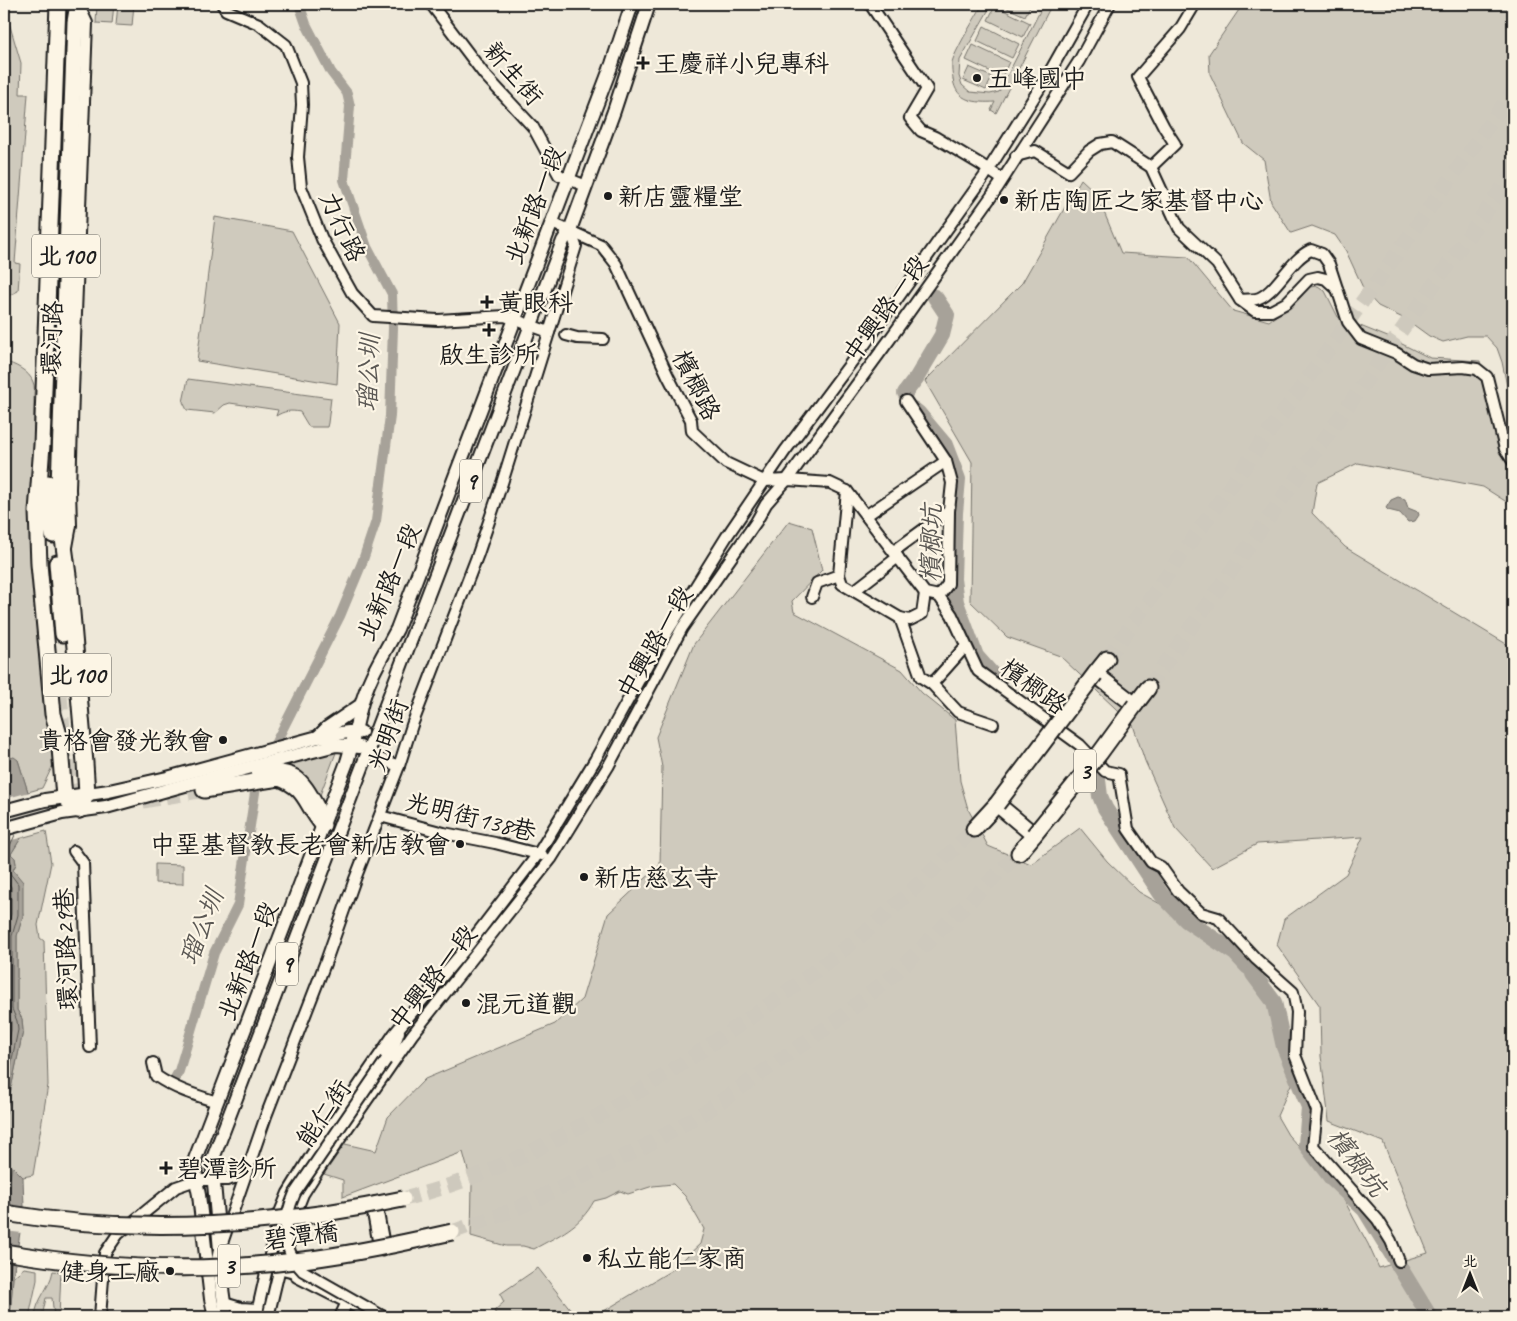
<svg xmlns="http://www.w3.org/2000/svg" width="1517" height="1321" font-family="Caveat,'LXGW WenKai TC',sans-serif">
  <rect width="100%" height="100%" fill="#eee8d9"/>
  <filter id="ink" filterUnits="userSpaceOnUse"><feTurbulence type="fractalNoise" baseFrequency=".02" numOctaves="2"/><feDisplacementMap in="SourceGraphic" scale="10" xChannelSelector="R" yChannelSelector="G"/><feConvolveMatrix kernelMatrix="1 2 1 2 8 2 1 2 1" color-interpolation-filters="sRGB"/></filter>
  <g filter="url(#ink)">
    <g fill="#cfcabd" stroke="#76736c">
      <path d="M97 4H114L112 24 96 23Z"/>
      <path d="M118 4H134L132 26 116 25Z"/>
      <path d="M983 4H992L960 60 959 76 962 85 970 92 990 94 999 92 1041 9V4H1052L996 113 991 110 995 102C976 103 956 102 953 79 952 73 951 65 953 59 961 40 973 22 983 4Z"/>
      <path d="M1004 4H1031L1025 16 1003 6Z"/>
      <path d="M1243 4H1513V415L1502 362 1497 348 1486 336H1467L1443 342 1429 336 1407 320 1378 306 1365 292 1346 251 1335 235 1312 226 1291 233 1271 202 1264 160 1243 143 1210 74 1209 54Z"/>
      <path d="M4 6 21 63 20 94H28L15 263 20 264 18 291 4 298Z"/>
      <path d="M995 6 1030 23 1023 37 988 20Z"/>
      <path d="M984 26 1019 44 1012 58 977 41Z"/>
      <path d="M973 45 1009 62 1002 77 966 60Z"/>
      <path d="M969 67 992 77 986 90 963 80Z"/>
      <path d="M1081 179 1096 193 1121 253 1188 257 1233 311 1269 321 1299 299 1309 287 1318 286 1325 291 1338 317 1390 338 1430 358 1480 361 1495 428 1513 451V506L1483 487 1358 463 1317 483 1312 513 1345 547 1513 648V1317H594L672 1270 700 1244 704 1229 685 1196 673 1184 653 1186 628 1194 620 1191 606 1198 594 1201C580 1227 559 1235 534 1249L523 1246H506L471 1236 472 1185 463 1152 343 1197V1180L324 1174 345 1144 376 1151 388 1117 425 1079 555 1024 582 999 608 914 660 865 662 767 656 737 694 644 789 521 812 528 822 570 792 601 794 612 902 670 922 693 955 720 960 781 968 809 988 846 1031 864 1080 828 1107 861 1139 892 1187 919 1267 980 1293 1080 1277 1116 1288 1135 1339 1191 1368 1244 1379 1268 1428 1253 1383 1142 1329 1121 1321 1056 1320 1006 1277 945 1284 919 1346 874 1363 837 1257 844 1212 868 1175 828 1145 761 1133 725 1060 656 1007 637 970 601 972 462 925 381 1022 283Z"/>
      <path d="M215 217 292 231 340 323 337 384 197 361Z"/>
      <path d="M4 362C14 363 30 372 33 382 35 386 34 391 34 395L33 490 35 567 53 765 42 788 28 792 18 760 7 759 6 754H4Z"/>
      <path d="M188 379 331 398 328 423 327 427H309L300 412C290 410 284 411 276 416L278 410 230 403 224 405 215 413 187 410 183 402Z"/>
      <path d="M337 750 317 803 281 766Z"/>
      <path d="M46 831 51 863 38 925 40 938 44 941 48 1085 33 1175 23 1177 12 1167 6 1201 4 1200V1122L23 1031 22 1019 17 1010V936L23 915 13 870 16 864 15 858 11 854 21 838Z"/>
      <path d="M155 864 183 865V884L155 883Z"/>
      <path d="M24 1268 37 1270V1280L29 1317H10L13 1277Z"/>
      <path d="M538 1268 575 1315 571 1317H498L494 1311 504 1302 500 1294Z"/>
      <path d="M53 1271 61 1272 59 1317H54L52 1298H46L42 1317H35C36 1299 50 1288 53 1271Z"/>
    </g>
    <g fill="#a7a299" stroke="#6f6c67">
      <path d="M1398 497 1405 499 1408 508 1418 512 1419 515 1415 521 1408 522 1400 513 1388 510 1386 508 1391 500Z"/>
      <path d="M4 746 7 759 14 757 18 760 28 792 21 838 11 854 15 858 16 864 13 870 23 882V916L17 936V1010L22 1019 23 1031 4 1122Z"/>
      <path d="M12 1166 23 1177 24 1207 13 1277 10 1317H4V1200L6 1201Z"/>
    </g>
    <g fill="#eee8d9">
      <path d="M30 792 24 837 4 842V799Z"/>
      <path d="M4 1207 26 1210 22 1233 4 1231Z"/>
    </g>
    <g fill="none" stroke-linecap="round" stroke-linejoin="round">
      <g stroke="#54524e" stroke-width="1">
        <path d="M4 876 11 887V914L6 935V1009L11 1022V1030L4 1067"/>
        <path d="M4 1098 18 1030 17 1021 12 1009V936L18 915V884L9 872 11 862 6 854 16 833"/>
        <path d="M6 1317 11 1262"/>
      </g>
      <g stroke="#a7a299" stroke-width="10">
        <path d="M275 744 340 616 362 563 376 521 390 416 393 328 392 294 367 247 344 180 350 106 347 93 331 72 306 24 299 4"/>
        <path d="M174 1080 179 1071 214 953 238 905 256 786"/>
      </g>
      <g stroke="#a7a299" stroke-width="16">
        <path d="M905 393 917 377 942 335 947 315 935 297"/>
        <path d="M913 409 918 413 945 445 958 479 955 513 953 579 956 602 976 656 999 682"/>
        <path d="M1098 780 1100 796 1105 808 1161 894 1186 920 1235 953 1248 967"/>
        <path d="M1253 974 1274 1002 1284 1047 1309 1107 1306 1145 1332 1179 1365 1210 1430 1317"/>
      </g>
      <g stroke="#cec9bd" stroke-width="15" stroke-dasharray="15 8" stroke-linecap="butt">
        <path d="M1107 659 1513 91"/>
        <path d="M1148 688 1513 173"/>
        <path d="M60 695 64 739"/>
        <path d="M67 762C69 775 70 800 86 804"/>
        <path d="M143 801 204 790"/>
        <path d="M403 1199C505 1174 596 1120 683 1063 740 1025 796 987 849 945 894 910 934 869 974 829"/>
        <path d="M452 1232 511 1211 576 1180 647 1145 707 1111 836 1021 896 973 1019 853"/>
      </g>
      <defs>
        <g id="minor">
          <path d="M222 4 226 10 259 24 286 45 301 83 302 105 298 157 301 187 322 239 352 293 373 316 438 320 505 316 549 332"/>
          <path d="M431 4 484 74 533 127 559 175 586 186"/>
          <path d="M870 4 927 89 910 118 921 131 935 137 980 164 1002 179"/>
          <path d="M1016 156 1035 151 1069 172 1089 151 1100 144 1112 142 1151 167 1179 228 1217 264 1240 300 1255 311H1271L1286 303 1309 279 1318 277 1326 279 1337 289"/>
          <path d="M1151 167 1175 144 1164 127 1138 77 1180 29 1195 4"/>
          <path d="M552 223 601 245 616 264 668 376 691 420 692 431 726 463 764 481 788 480 830 483 847 491 925 593 939 596 952 615 978 671 1080 745 1105 771 1119 774 1128 829 1151 862 1161 867 1178 891 1201 913 1218 918 1256 959 1293 992 1297 1012 1295 1055 1317 1111 1313 1146 1378 1220 1391 1241 1399 1261"/>
          <path d="M1240 300C1245 299 1251 300 1256 299 1275 295 1290 259 1311 250L1322 254 1329 264 1348 322 1361 339 1396 353 1413 364 1428 369 1463 367 1477 369 1487 377 1505 449 1513 461"/>
          <path d="M566 335 577 338 603 339"/>
          <path d="M906 401 946 461 952 483 949 511 948 584 939 596"/>
          <path d="M847 491 839 575 842 584 900 618 921 677 932 684"/>
          <path d="M867 515 946 461"/>
          <path d="M67 547 71 525 70 489 73 392 87 23 78 4"/>
          <path d="M894 551 949 511"/>
          <path d="M854 591 898 557"/>
          <path d="M812 597 817 583 839 575"/>
          <path d="M900 618 910 620 922 614 925 593"/>
          <path d="M965 647 932 684 958 712 993 724"/>
          <path d="M369 749 377 758 399 766"/>
          <path d="M380 816 444 833 495 843 542 855"/>
          <path d="M74 851 83 863 90 1047"/>
          <path d="M386 1060 394 1046 399 1032"/>
          <path d="M153 1063 156 1076C175 1089 195 1095 217 1102"/>
          <path d="M292 1222 303 1194 317 1172 412 1035 551 859 609 765 682 628 756 522 766 504 786 481 890 339 998 187 1079 61 1110 4"/>
          <path d="M221 1246 266 1116 326 961 355 879 399 766 412 725 478 554 502 483 576 246 570 230"/>
          <path d="M274 1267 311 1276"/>
          <path d="M297 1277 360 1309"/>
          <path d="M224 1303 241 1308 258 1309"/>
          <path d="M100 1317 105 1253 118 1234 176 1187 196 1180H227L245 1175"/>
          <path d="M256 1317 279 1215 288 1193 312 1154 394 1034 466 948 538 854 595 760 651 658 727 536 785 451 865 344 984 177 1048 75 1088 4"/>
          <path d="M268 1317 287 1238"/>
          <path d="M340 1317 349 1298"/>
        </g>
        <g id="major">
          <path d="M318 737 327 728 361 705"/>
          <path d="M258 773C293 766 302 777 318 807"/>
          <path d="M4 811 45 800 109 791 167 778 318 737C332 737 347 729 361 732"/>
          <path d="M4 829 62 813 106 807 221 775 336 745 360 747"/>
          <path d="M215 1317 211 1299 199 1195 196 1180 195 1159 347 762C353 743 356 725 361 706 368 678 384 654 397 629L612 64 632 4"/>
          <path d="M226 1317 218 1260 220 1250 212 1161 563 241 570 230 614 111 649 4"/>
        </g>
        <g id="highway">
          <path d="M58 4 42 445 37 512 39 564 53 714 59 735 64 797 79 810"/>
          <path d="M78 4 75 22 59 486V509L70 590 85 763 87 794 79 810"/>
          <path d="M48 483 49 511 53 535"/>
          <path d="M57 563 63 634"/>
          <path d="M1107 659 1095 674 1135 705 1148 688"/>
          <path d="M204 790 279 778C307 788 305 804 323 825"/>
          <path d="M974 829 997 804 1034 835 1019 853"/>
          <path d="M374 1205 382 1248"/>
        </g>
      </defs>
      <use href="#minor" stroke="#1c1c1c" stroke-width="14"/>
      <use href="#major" stroke="#1c1c1c" stroke-width="16"/>
      <use href="#highway" stroke="#1c1c1c" stroke-width="19"/>
      <use href="#minor" stroke="#fcf5e5" stroke-width="10"/>
      <use href="#major" stroke="#fcf5e5" stroke-width="12"/>
      <use href="#highway" stroke="#fcf5e5" stroke-width="15"/>
      <defs>
        <path id="minor-bridge" d="M384 1317 303 1271C280 1247 282 1223 295 1193L386 1060"/>
        <g id="highway-bridge">
          <path d="M997 804 1095 674"/>
          <path d="M1034 835 1100 753 1135 705"/>
          <path d="M4 1213C137 1235 271 1227 403 1199"/>
          <path d="M4 1252C102 1269 204 1273 303 1260 353 1254 403 1243 452 1232"/>
        </g>
      </defs>
      <use href="#minor-bridge" stroke="#1c1c1c" stroke-width="14" stroke-linecap="butt"/>
      <use href="#highway-bridge" stroke="#1c1c1c" stroke-width="19" stroke-linecap="butt"/>
      <use href="#minor-bridge" stroke="#fcf5e5" stroke-width="10"/>
      <use href="#highway-bridge" stroke="#fcf5e5" stroke-width="15"/>
    </g>
  </g>
  <g fill="#1c1c1c" stroke="#fcf5e5" stroke-width="2">
    <path d="M640.5 55.5h5v5h5v5h-5v5h-5v-5h-5v-5h5z"/>
    <circle cx="977" cy="78" r="5"/>
    <circle cx="608" cy="196" r="5"/>
    <circle cx="1004" cy="200" r="5"/>
    <path d="M484.5 294.5h5v5h5v5h-5v5h-5v-5h-5v-5h5z"/>
    <path d="M486.5 322.5h5v5h5v5h-5v5h-5v-5h-5v-5h5z"/>
    <circle cx="223" cy="740" r="5"/>
    <circle cx="460" cy="844" r="5"/>
    <circle cx="584" cy="877" r="5"/>
    <circle cx="466" cy="1003" r="5"/>
    <path d="M163.5 1160.5h5v5h5v5h-5v5h-5v-5h-5v-5h5z"/>
    <circle cx="587" cy="1258" r="5"/>
    <circle cx="170" cy="1271" r="5"/>
  </g>
  <g text-anchor="middle" stroke-width="4.5" stroke-linejoin="round" paint-order="stroke">
    <g fill="#fcf5e5" stroke="#5f5d58" stroke-width="1">
      <rect x="32" y="234.5" width="68" height="43" rx="4"/>
      <rect x="460" y="459.5" width="22" height="43" rx="4"/>
      <rect x="43" y="653.5" width="68" height="43" rx="4"/>
      <rect x="1074" y="749.5" width="22" height="43" rx="4"/>
      <rect x="276" y="942.5" width="22" height="43" rx="4"/>
      <rect x="218" y="1244.5" width="22" height="43" rx="4"/>
    </g>
    <g font-size="24" font-weight="bold" fill="#1c1c1c">
      <text x="66" y="264">北100</text>
      <text x="471" y="489">9</text>
      <text x="77" y="683">北100</text>
      <text x="1085" y="779">3</text>
      <text x="287" y="972">9</text>
      <text x="229" y="1274">3</text>
    </g>
    <g font-size="25" fill="#1c1c1c" stroke="#fcf5e5" text-anchor="start">
      <text x="654" y="72">王慶祥小兒專科</text>
      <text x="987" y="87">五峰國中</text>
      <text x="618" y="205">新店靈糧堂</text>
      <text x="1014" y="209">新店陶匠之家基督中心</text>
      <text x="498" y="311">黃眼科</text>
      <text x="489" y="363" text-anchor="middle">啟生診所</text>
      <text x="213" y="749" text-anchor="end">貴格會發光教會</text>
      <text x="450" y="853" text-anchor="end">中堊基督教長老會新店教會</text>
      <text x="594" y="886">新店慈玄寺</text>
      <text x="476" y="1012">混元道觀</text>
      <text x="177" y="1177">碧潭診所</text>
      <text x="597" y="1267">私立能仁家商</text>
      <text x="160" y="1280" text-anchor="end">健身工廠</text>
    </g>
    <g font-size="25" fill="#1c1c1c" stroke="#fcf5e5">
      <text transform="translate(514 73) rotate(49)" y="9">新生街</text>
      <text transform="translate(534 205) rotate(-69)" y="9">北新路一段</text>
      <text transform="translate(343 226) rotate(65)" y="9">力行路</text>
      <text transform="translate(885 308) rotate(-54)" y="9">中興路一段</text>
      <text transform="translate(51 338) rotate(-88)" y="9">環河路</text>
      <text transform="translate(697 385) rotate(63)" y="9">檳榔路</text>
      <text transform="translate(388 582) rotate(-67)" y="9">北新路一段</text>
      <text transform="translate(654 642) rotate(-60)" y="9">中興路一段</text>
      <text transform="translate(1034 686) rotate(36)" y="9">檳榔路</text>
      <text transform="translate(387 735) rotate(-70)" y="9">光明街</text>
      <text transform="translate(471 816) rotate(14)" y="9">光明街138巷</text>
      <text transform="translate(65 949) rotate(-92)" y="9">環河路29巷</text>
      <text transform="translate(247 961) rotate(-69)" y="9">北新路一段</text>
      <text transform="translate(432 977) rotate(-52)" y="9">中興路一段</text>
      <text transform="translate(323 1113) rotate(-55)" y="9">能仁街</text>
      <text transform="translate(301 1235) rotate(-7)" y="9">碧潭橋</text>
    </g>
    <g font-size="26" font-style="italic" fill="#5b5854" stroke="#fcf5e5">
      <text transform="translate(368 373) rotate(-88)" y="9">瑠公圳</text>
      <text transform="translate(931 543) rotate(-89)" y="9">檳榔坑</text>
      <text transform="translate(201 927) rotate(-69)" y="9">瑠公圳</text>
      <text transform="translate(1357 1162) rotate(52)" y="9">檳榔坑</text>
    </g>
  </g>
  <rect width="1517" height="1321" fill="none" stroke="#fcf5e5" stroke-width="20"/>
  <rect x="10" y="10" width="1497" height="1301" fill="none" stroke="#1c1c1c" stroke-width="2" filter="url(#ink)"/>
  <g transform="translate(1470 1274)" stroke="#fcf5e5" stroke-width="4" paint-order="stroke">
  <path d="M0-4L9 19L0 12L-9 19Z" fill="#1c1c1c"/>
  <text y="-8" font-size="14" font-weight="bold" text-anchor="middle" fill="#1c1c1c">北</text>
  </g>
</svg>
